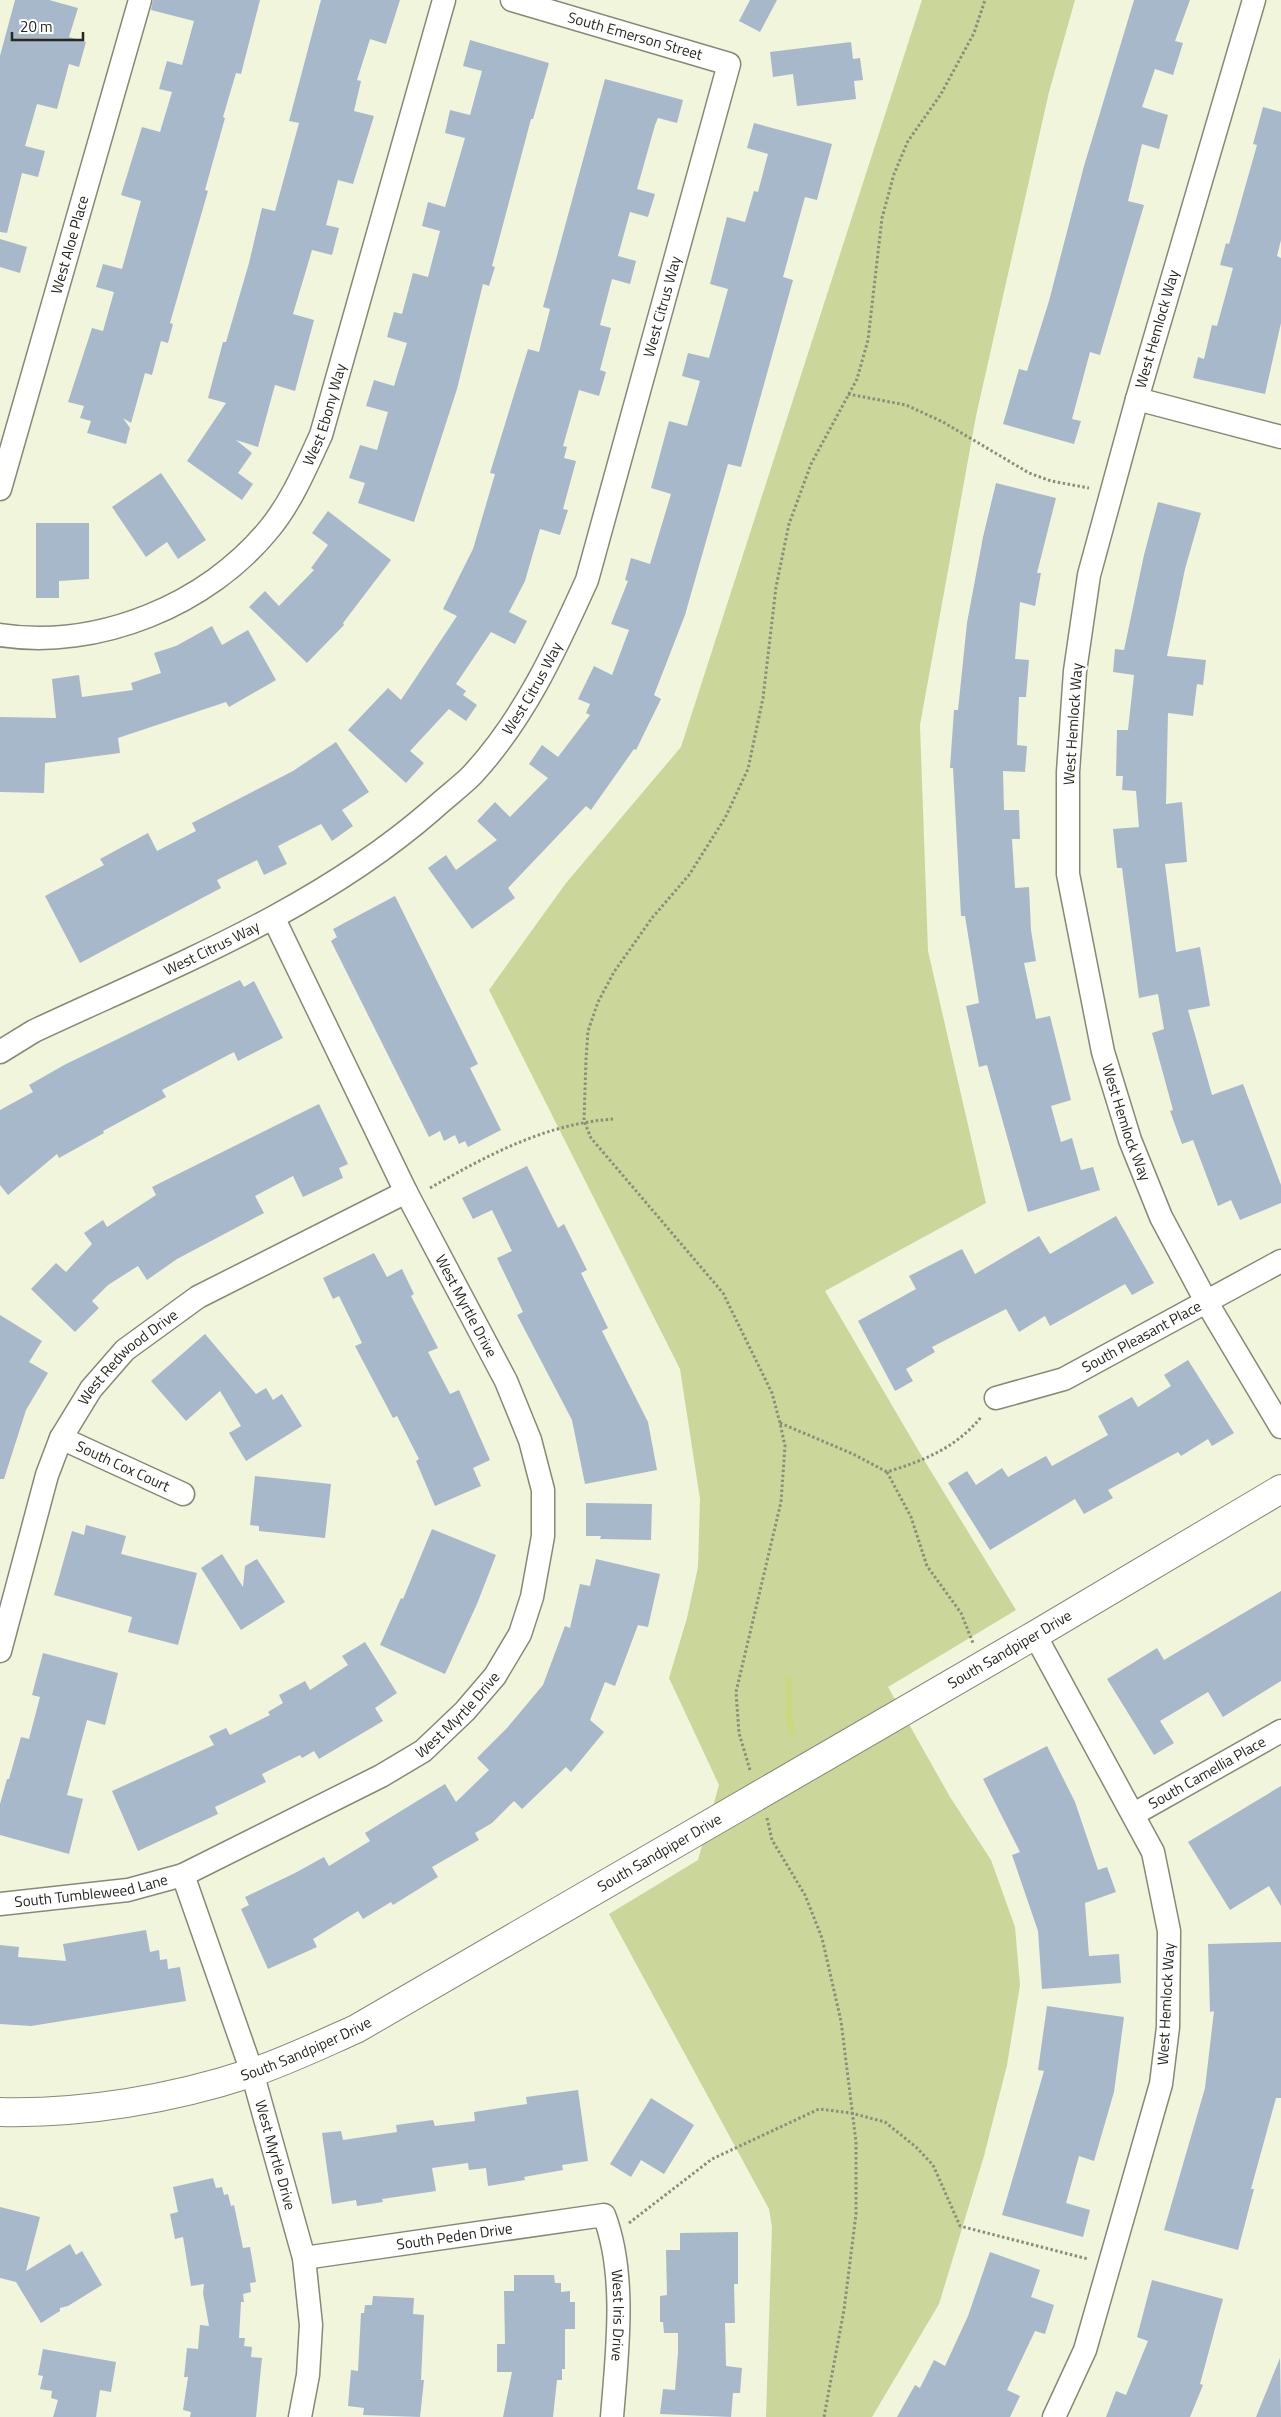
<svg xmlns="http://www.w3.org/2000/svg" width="1281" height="2417" font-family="'Titillium Web',sans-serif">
  <rect width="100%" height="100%" fill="#f0f5dc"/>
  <path fill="#cbd69a" d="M922 0H1075L1049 92 976 416 920 725 928 951 986 1203 825 1291 924 1460 1016 1610 888 1687 950 1797 991 1860 1015 1927 1020 1985 1007 2065 984 2156 939 2304 872 2417H766L772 2227 769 2209 609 1914 698 1860 719 1785 669 1678 687 1618 698 1567 700 1499 680 1369 489 990 566 883 681 747Z"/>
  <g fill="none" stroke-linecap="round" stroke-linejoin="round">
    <path stroke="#cbd881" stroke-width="7" d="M789 1680V1721L792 1732"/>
  </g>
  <g fill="#a8b8cb">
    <path d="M15 0H49L78 8 69 37 86 42 79 67 69 64 57 109 37 104 25 146 45 151 38 177 22 173 7 233 0 232V56Z"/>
    <path d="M153 0H260L241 74 236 73 223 117 225 118 205 190 208 191 170 323 173 324 168 343 161 341 152 375 145 373 131 423 123 418 130 428 126 444 87 433 91 421 80 418 84 406 68 402 92 328 103 331 114 292 96 287 103 264 122 269 141 201 121 195 142 127 160 132 172 92 159 89 167 61 182 65 194 21 151 10Z"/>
    <path d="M321 0H400L386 44 370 39 357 80 361 81 354 111 374 116 353 184 338 180 326 225 339 228 332 255 312 250 293 314 314 320 295 391 275 385 258 447 236 440 252 453 238 473 253 484 242 500 187 461 226 403 208 398 223 342H226L249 263 262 208 275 211 299 123 289 121Z"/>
    <path d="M750 0H777L760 32 739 21Z"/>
    <path d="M1134 0H1190L1175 41 1183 43 1173 75 1155 69 1142 107 1168 115 1159 149 1142 144 1128 201 1144 205 1100 355 1090 352 1072 419 1081 421 1074 444 1003 424 1019 369 1027 371 1049 301 1084 166Z"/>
    <path d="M470 40 549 63 533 119H531L492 266 495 267 489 286 483 284 457 389 414 522 358 503 365 483 349 478 360 445 377 450 388 412 366 406 374 380 394 386 407 343 387 337 394 312 402 314 413 273 428 277 440 231 422 226 428 202 445 207 465 138 445 133 450 110 470 115 482 71 463 66Z"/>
    <path d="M851 42 853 59 860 58 863 80 854 81 856 99 797 106 793 74 773 77 770 52Z"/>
    <path d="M605 79 683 100 677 123 658 118 655 125 637 189 655 194 648 217 630 212 618 256 636 261 630 284 612 279 600 325 611 328 600 370 606 372 599 396 579 390 563 446 567 447 564 458 576 461 563 509 568 510 560 535 540 529 525 581 509 612 527 621 515 644 491 632 456 684 466 691 463 695 477 705 466 721 449 709 410 751 424 763 406 783 348 730 388 688 401 700 457 616 443 609 473 549 495 474 490 473 528 349 539 352 550 309 543 307Z"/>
    <path d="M1263 107 1281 112V240L1277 256 1281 258V323L1265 394 1193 378 1198 357 1204 359 1212 325 1217 326 1233 268 1220 265 1226 243 1229 244 1257 145 1253 144Z"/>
    <path d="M754 123 832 144 817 200 805 197 783 277 793 280 741 467 728 464 685 615 654 695 661 699 636 750 634 749 591 810 586 806 508 888 515 898 472 929 428 868 446 855 456 870 497 840 477 821 495 802 510 817 548 778 529 764 542 745 558 757 590 715 586 713 590 704 578 699 594 666 612 675 629 630 611 624 628 581 625 580 631 558 650 564 671 494 651 488 669 421 687 426 700 381 682 376 688 353 709 358 728 289 710 284 727 217 745 222 754 191 758 192 768 154 747 148Z"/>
    <path d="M0 239 27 247 20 273 0 267Z"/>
    <path d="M161 473 206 540 178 559 167 542 146 557 112 507Z"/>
    <path d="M996 483 1056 498 1037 573H1041L1035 606 1020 602 1015 659 1029 660 1026 697H1019L1017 745 1027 746 1025 772 1003 771 1004 810H1019L1020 839H1012L1015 888 1029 887 1031 930 1036 961 1024 963 1036 1019 1050 1016 1071 1100 1051 1106 1061 1142 1072 1138 1081 1170 1093 1167 1100 1190 1028 1212 987 1065 979 1067 966 1006 979 1003 965 916H961L953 768H950L954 710H958L967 623 983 537Z"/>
    <path d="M1158 502 1201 513 1185 569 1167 656 1206 660 1203 685 1197 684 1193 716 1168 713 1166 804 1182 802 1187 862 1165 864 1176 952 1200 947 1210 1006 1188 1010 1212 1095 1243 1084 1281 1185V1203L1240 1220 1231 1200 1218 1206 1193 1140 1182 1144 1170 1111 1173 1110 1152 1033 1164 1029 1158 994 1139 998 1122 868H1117L1113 829 1139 827 1136 791 1122 790 1123 776H1116L1117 730H1128L1134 675 1113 672 1115 649 1124 650 1144 555Z"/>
    <path d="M328 511 391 560 343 623 344 625 307 663 249 607 265 591 279 606 314 570 311 568 328 545 312 533Z"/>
    <path d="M36 523H89V579L59 581V598H36Z"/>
    <path d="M212 626 222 645 248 630 276 680 229 707 226 702 118 738 120 753 45 763 44 793 0 792V717L56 718 52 679 79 675 82 697 133 690 131 683 161 673 154 653 176 646Z"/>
    <path d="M336 742 369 792 342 810 353 826 332 841 321 824 278 846 287 864 264 875 257 860 217 880 221 888 80 963 45 896 104 865 100 859 148 833 157 851 196 831 192 823 293 771Z"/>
    <path d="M395 896 478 1064 470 1068 501 1130 468 1147 465 1141 459 1144 455 1135 444 1141 440 1131 429 1137 331 941 337 937 333 929Z"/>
    <path d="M240 980 244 987 254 981 283 1038 238 1061 234 1052 162 1090 166 1097 103 1131 104 1133 59 1158 57 1154 8 1195 0 1185V1110L33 1092 29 1085 66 1064Z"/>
    <path d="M319 1104 348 1164 339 1168 343 1178 303 1197 293 1176 255 1196 264 1213 177 1259 147 1280 138 1266 108 1285 92 1301 99 1308 75 1332 31 1289 56 1263 66 1272 92 1244 84 1233 103 1220 107 1227 156 1195 152 1187Z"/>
    <path d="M527 1166 558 1228 564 1224 587 1270 581 1273 608 1328 602 1331 648 1422 657 1470 585 1484 572 1420 517 1315 523 1312 497 1258 512 1251 492 1210 473 1219 462 1198Z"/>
    <path d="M1116 1216 1154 1283 1132 1295 1125 1284 1050 1326 1045 1316 1019 1332 1006 1309 932 1347 935 1352 906 1369 913 1381 895 1391 858 1321 916 1289 909 1276 962 1249 975 1274 1039 1236 1050 1254Z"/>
    <path d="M374 1253 387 1277 402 1269 414 1294 411 1296 438 1348 428 1352 450 1394 459 1390 490 1460 473 1468 481 1486 435 1506 416 1461 419 1459 397 1416 393 1418 355 1346 362 1343 339 1296 333 1299 323 1278Z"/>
    <path d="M0 1315 42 1341 29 1362 48 1373 26 1410 4 1479H0Z"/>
    <path d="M205 1334 256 1394 266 1388 273 1400 282 1394 302 1426 246 1461 229 1433 241 1426 220 1391 186 1421 151 1381Z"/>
    <path d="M1188 1360 1234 1433 1212 1446 1208 1439 1181 1456 1178 1452 1108 1490 1113 1498 1084 1514 1075 1499 990 1550 948 1483 967 1471 976 1485 1002 1468 1008 1477 1046 1456 1052 1466 1108 1435 1098 1416 1132 1397 1138 1407 1171 1386 1164 1375Z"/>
    <path d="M255 1476 331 1484 325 1538 259 1531V1526L250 1525Z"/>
    <path d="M586 1503 652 1504 651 1540 600 1539 601 1536H586Z"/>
    <path d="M86 1525 126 1536 121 1554 197 1573 178 1645 128 1632 132 1617 54 1595 72 1531 84 1535Z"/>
    <path d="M432 1529 496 1555 477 1604 445 1674 380 1645 401 1598 403 1599Z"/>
    <path d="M222 1554 243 1587 245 1566 257 1559 285 1602 241 1630 201 1568Z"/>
    <path d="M596 1559 660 1574 648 1627 638 1625 615 1686 605 1682 590 1720 604 1732 571 1772 566 1767 522 1809 514 1801 492 1823 475 1833 479 1840 432 1867 438 1877 393 1905 391 1902 363 1919 358 1911 313 1939 317 1947 268 1969 241 1909 249 1905 245 1897 295 1873 324 1857 329 1866 370 1841 365 1833 445 1784 456 1802 489 1770 477 1758 507 1728 543 1685 565 1626 570 1628 580 1584 590 1586Z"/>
    <path d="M1281 1591V1681L1223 1717 1208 1692 1160 1721 1174 1743 1154 1755 1107 1679 1157 1648 1164 1660Z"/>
    <path d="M365 1642 397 1693 375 1708 383 1721 319 1759 314 1751 302 1758 300 1755 262 1774 266 1782 215 1807 218 1814 138 1851 112 1791 214 1745 209 1736 226 1728 230 1735 270 1715 268 1712 283 1703 279 1695 305 1681 310 1690 348 1665 342 1656Z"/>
    <path d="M43 1653 118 1673 105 1725 87 1720 67 1795 83 1799 69 1854 0 1835V1804L7 1779H9L21 1737 29 1739 40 1697 32 1695Z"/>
    <path d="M1047 1746 1075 1802 1098 1870 1107 1867 1116 1892 1085 1903 1089 1956 1119 1954 1121 1983 1042 1989 1038 1931 1012 1855 1020 1852 983 1779Z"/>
    <path d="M1281 1786V1906L1269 1886 1230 1910 1188 1842Z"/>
    <path d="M146 1930 150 1952 159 1950 160 1960 167 1959 168 1969 180 1967 186 2001 31 2026 0 2024V1945L19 1947 18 1957 66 1961 63 1944Z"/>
    <path d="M1281 1942V2098H1276L1251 2189H1254L1238 2250 1164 2230 1205 2088 1214 2011 1210 2012 1208 1944Z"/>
    <path d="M1047 2006 1124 2017 1114 2092 1094 2161 1079 2156 1066 2203 1090 2210 1083 2237 1002 2215 1044 2071 1038 2070Z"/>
    <path d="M578 2090 588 2161 562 2165 563 2170 524 2177 525 2180 488 2186 486 2168 469 2170 468 2163 432 2168 436 2191 382 2199 383 2202 357 2206 356 2200 332 2204 322 2133 341 2131 343 2140 397 2132 396 2125 433 2120 435 2126 475 2121 474 2112 527 2104 526 2097Z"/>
    <path d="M651 2098 694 2125 664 2174 641 2160 631 2177 610 2164Z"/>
    <path d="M213 2178 216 2188 222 2187 224 2195 228 2194 231 2206 234 2205 243 2248 250 2247 256 2282 250 2283 251 2292 243 2294 244 2302H241L239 2338H245L244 2346 252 2347 251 2357 262 2358 256 2417H190L191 2412 183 2410 188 2377H184L187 2348 198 2349 200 2325 209 2326 203 2293 204 2284 191 2286 183 2237 175 2239 170 2214 178 2212 173 2187Z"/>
    <path d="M0 2207 40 2217 26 2271 70 2244 76 2255 82 2251 102 2285 68 2306 60 2308V2311L41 2323 16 2282 0 2278Z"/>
    <path d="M738 2232V2284H734L735 2323H725L726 2366 742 2368 740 2393H733L731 2417 660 2414 663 2389 675 2390 678 2352V2333H664L663 2322H660V2296L667 2295 666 2250H680V2233Z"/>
    <path d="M990 2252 1040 2270 1031 2297 1054 2305 1045 2334 1035 2331 1007 2390 1020 2396 1010 2417H897L915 2385 920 2388 934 2360 945 2366 968 2316Z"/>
    <path d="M514 2275H554L555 2283H561V2292L570 2291V2302H575V2329H565V2369H562V2380H557L553 2417H503L512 2372H497V2344H505L504 2291H514Z"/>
    <path d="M1152 2280 1223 2299 1200 2384 1203 2385 1190 2417H1106L1116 2391 1126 2395 1148 2341 1137 2337Z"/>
    <path d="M373 2296 414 2298 413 2314 424 2315 421 2380H424L420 2417 363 2415 364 2408 348 2406 351 2370 358 2371 361 2313H364L365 2305H372Z"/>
    <path d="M43 2349 116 2362 111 2392 100 2390 96 2417H53L58 2400 51 2398 52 2391 40 2389 43 2376 38 2375Z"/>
    <path d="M1280 2358 1281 2417H1256Z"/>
  </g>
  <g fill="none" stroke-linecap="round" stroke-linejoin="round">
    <defs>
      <g id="minor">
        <path id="s1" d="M1254 0 1137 399 1089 575 1075 671 1068 772V874L1103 1052 1130 1140 1161 1217 1207 1303 1281 1427"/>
        <path d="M1137 399 1281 437"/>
        <path id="s2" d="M0 489 140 0"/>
        <path id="s3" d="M0 635C98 650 208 605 270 528 292 501 306 467 321 435L444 0"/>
        <path id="s4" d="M0 1052 34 1031C171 967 316 911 432 810 445 798 460 787 472 775 524 719 556 649 587 580L729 64 512 0"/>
        <path id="s5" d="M996 1398 1064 1379 1281 1261"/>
        <path id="s6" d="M61 1438 183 1494"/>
        <path d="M1035 1635 1153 1852 1169 1931 1168 2027 1161 2084 1085 2350 1054 2417"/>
        <path id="s7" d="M0 1651 47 1475 61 1438 91 1389 125 1350 198 1297 406 1192"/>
        <path id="s8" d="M1134 1814 1281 1731"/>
        <path id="s9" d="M183 1875 252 2072 304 2258 311 2325 308 2375 300 2417"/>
        <path id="s10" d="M0 1904 128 1890 183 1875 381 1776 423 1751 465 1711 495 1676 520 1634 532 1597 543 1536V1490L530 1440 506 1381 406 1192 274 919"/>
        <path id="s11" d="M304 2258 604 2215C627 2275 617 2354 612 2417"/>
      </g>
      <g id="tertiary">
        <path id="s12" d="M0 2112C83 2114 172 2099 251 2073 287 2061 322 2044 356 2029L1035 1635 1281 1489"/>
      </g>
    </defs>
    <use href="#minor" stroke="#868a74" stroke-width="25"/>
    <use href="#tertiary" stroke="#868a74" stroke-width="30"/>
    <g stroke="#8b8e7d" stroke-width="3" stroke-dasharray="2.5 2.5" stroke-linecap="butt">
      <path d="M848 394 906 405 943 422 1029 473 1051 481 1089 488"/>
      <path d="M430 1188C488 1155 545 1124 613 1119"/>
      <path d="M780 1423 853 1454 887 1472C925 1460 956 1448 982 1416"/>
      <path d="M887 1472 911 1517 927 1566 961 1613 973 1643"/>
      <path d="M750 1770 739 1733 736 1692 781 1502 785 1446 780 1423 772 1393 723 1293 591 1138 584 1121 586 1059 588 1031 598 1002 614 972 652 918 689 875 725 818 748 769 763 698 776 587 789 524 811 464 857 379 868 340 882 218 894 174 908 141 941 94 974 33 985 0"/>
      <path d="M767 1818 772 1840 805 1895 822 1938 841 2021 856 2142V2214L844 2310 824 2417"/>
      <path d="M629 2223 712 2159 819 2109 851 2113 885 2122 916 2147 933 2165 960 2226 1088 2259"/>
    </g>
    <use href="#minor" stroke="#fff" stroke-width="22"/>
    <use href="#tertiary" stroke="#fff" stroke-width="28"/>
  </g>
  <g text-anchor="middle" stroke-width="5" stroke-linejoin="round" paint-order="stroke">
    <g font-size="15" fill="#26281f" stroke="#fff">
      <text transform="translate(635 36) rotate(16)" y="5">South Emerson Street</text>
      <text dy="5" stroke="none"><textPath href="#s2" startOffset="254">West Aloe Place</textPath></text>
      <text dy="5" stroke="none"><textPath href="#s4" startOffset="1061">West Citrus Way</textPath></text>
      <text transform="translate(1157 329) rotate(-74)" y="5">West Hemlock Way</text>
      <text dy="5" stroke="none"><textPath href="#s3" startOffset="430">West Ebony Way</textPath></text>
      <text dy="5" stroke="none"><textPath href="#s4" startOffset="656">West Citrus Way</textPath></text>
      <text transform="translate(1073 724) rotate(-86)" y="5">West Hemlock Way</text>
      <text dy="5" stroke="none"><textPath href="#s4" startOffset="236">West Citrus Way</textPath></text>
      <text dy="5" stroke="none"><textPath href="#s1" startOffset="1154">West Hemlock Way</textPath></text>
      <text transform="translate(466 1306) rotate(62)" y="5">West Myrtle Drive</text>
      <text dy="5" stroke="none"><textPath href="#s5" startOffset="159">South Pleasant Place</textPath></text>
      <text dy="5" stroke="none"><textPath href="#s7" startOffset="328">West Redwood Drive</textPath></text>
      <text dy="5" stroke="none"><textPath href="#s6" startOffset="68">South Cox Court</textPath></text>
      <text dy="5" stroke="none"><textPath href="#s12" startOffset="1125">South Sandpiper Drive</textPath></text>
      <text dy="5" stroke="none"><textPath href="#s10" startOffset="506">West Myrtle Drive</textPath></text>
      <text dy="5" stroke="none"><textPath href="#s8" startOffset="84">South Camellia Place</textPath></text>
      <text dy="5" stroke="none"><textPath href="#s12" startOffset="720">South Sandpiper Drive</textPath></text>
      <text dy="5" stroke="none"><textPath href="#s10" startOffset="92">South Tumbleweed Lane</textPath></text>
      <text transform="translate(1166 2004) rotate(-87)" y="5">West Hemlock Way</text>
      <text dy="5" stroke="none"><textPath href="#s12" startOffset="315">South Sandpiper Drive</textPath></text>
      <text dy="5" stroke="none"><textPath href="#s9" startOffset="295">West Myrtle Drive</textPath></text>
      <text dy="5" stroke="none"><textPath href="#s11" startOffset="152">South Peden Drive</textPath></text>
      <text dy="5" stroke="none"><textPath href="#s11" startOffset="405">West Iris Drive</textPath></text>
    </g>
  </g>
  <path d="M12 32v8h71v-8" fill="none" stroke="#26281f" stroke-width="2.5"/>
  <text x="20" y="32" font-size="15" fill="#26281f" stroke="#ffffff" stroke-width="4" paint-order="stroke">20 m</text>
</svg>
